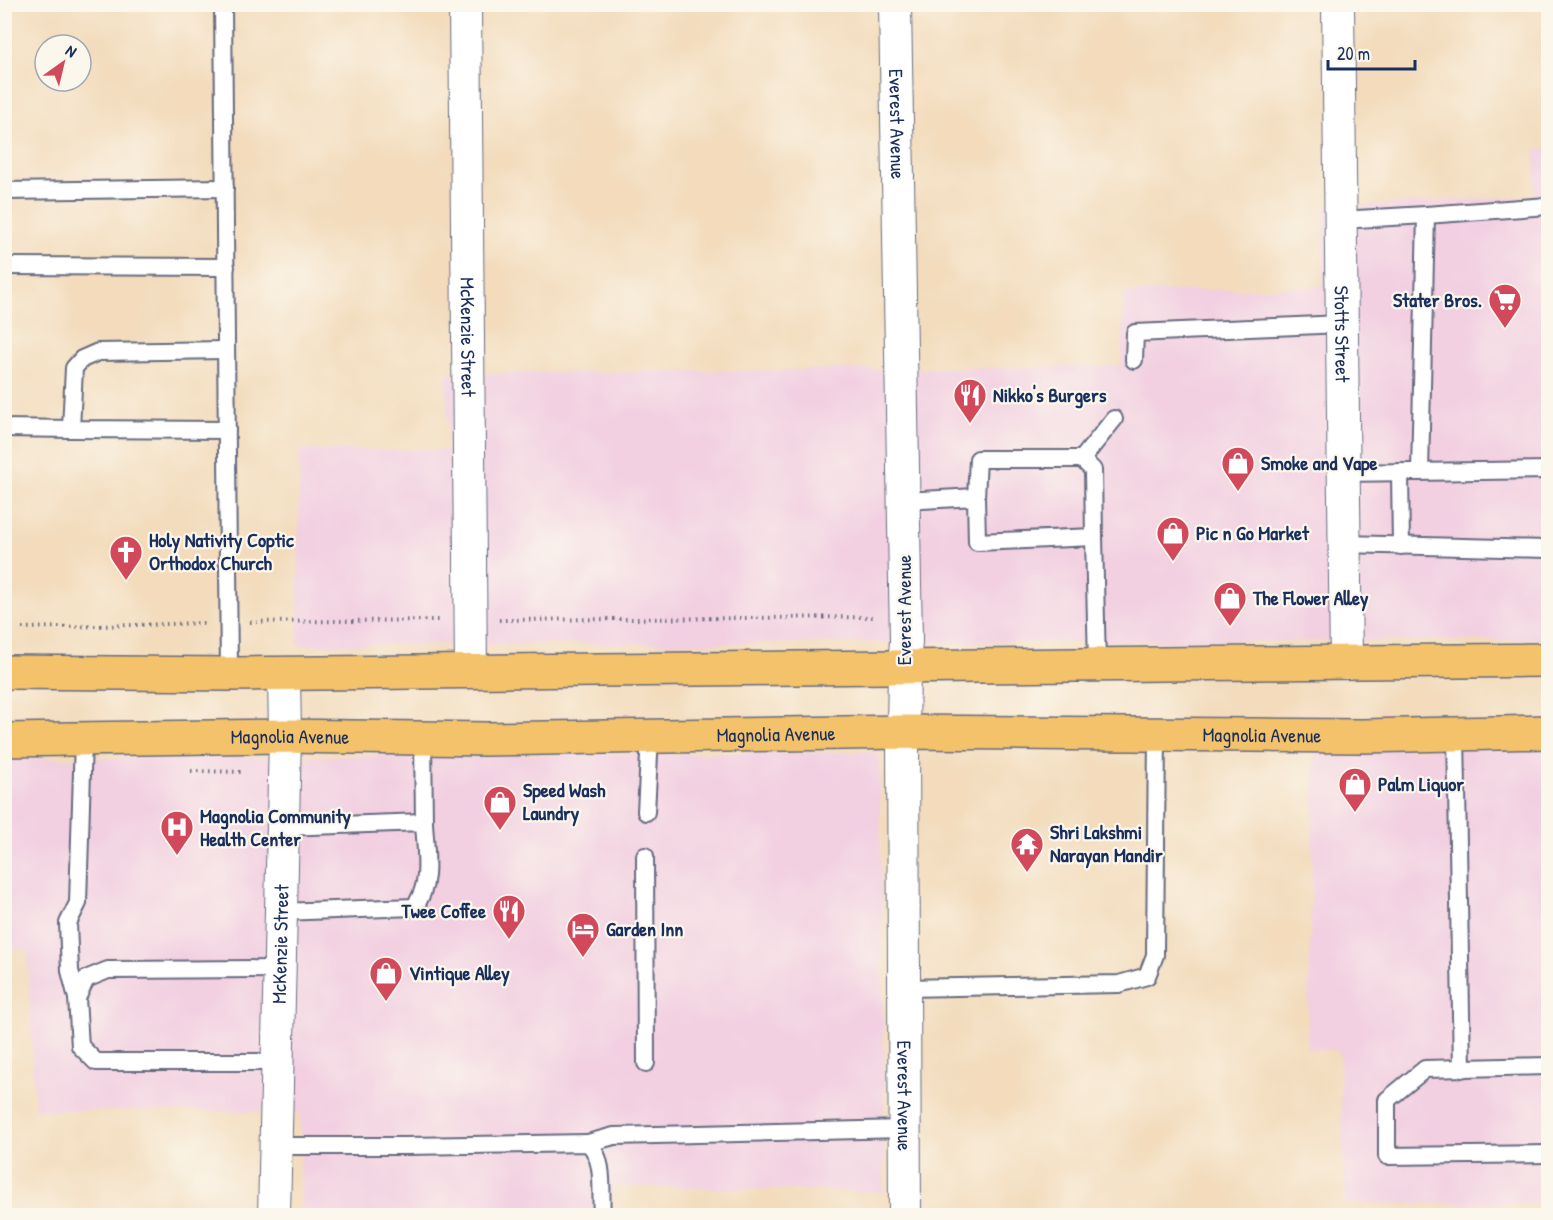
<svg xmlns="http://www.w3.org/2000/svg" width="1553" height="1220" font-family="'Patrick Hand',sans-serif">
  <rect width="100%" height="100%" fill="#fbf7ec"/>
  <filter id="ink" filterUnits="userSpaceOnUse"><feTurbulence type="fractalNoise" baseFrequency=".0167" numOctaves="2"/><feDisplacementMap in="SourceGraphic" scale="12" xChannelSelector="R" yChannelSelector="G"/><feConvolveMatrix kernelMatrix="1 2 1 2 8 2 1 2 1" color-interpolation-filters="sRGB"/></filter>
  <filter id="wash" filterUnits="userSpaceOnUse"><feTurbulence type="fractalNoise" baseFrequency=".008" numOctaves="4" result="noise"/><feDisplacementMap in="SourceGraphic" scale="24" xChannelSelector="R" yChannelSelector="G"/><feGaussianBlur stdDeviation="1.35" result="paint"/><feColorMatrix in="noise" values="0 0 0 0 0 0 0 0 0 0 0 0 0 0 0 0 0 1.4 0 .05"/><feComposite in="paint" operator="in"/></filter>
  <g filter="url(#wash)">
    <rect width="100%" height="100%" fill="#f3dbbc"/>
    <g fill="#f2cfe1">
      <path d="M1536 148H1548V640L298 645 299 450H448L446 374 1121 366 1124 293 1323 286 1324 207 1534 196Z"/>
      <path d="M1315 749H1548V1203L1345 1204 1339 1050 1307 1049Z"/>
      <path d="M879 752 884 1052V1192L613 1186V1215H301L300 1112 35 1110 27 950 5 949 4 759Z"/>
    </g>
  </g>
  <g filter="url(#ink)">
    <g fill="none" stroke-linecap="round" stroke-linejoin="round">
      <defs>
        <g id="service">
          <path d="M223 4 229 674"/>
          <path d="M4 191 225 188"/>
          <path d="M1340 220 1426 215 1548 206"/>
          <path d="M4 266 226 267"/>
          <path d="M226 350 98 352 82 359 74 368 71 429 227 430"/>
          <path d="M1134 360 1135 333 1342 324"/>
          <path d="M4 428 71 429"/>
          <path d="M1400 472 1401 546"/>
          <path d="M1420 472 1426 215"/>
          <path d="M1343 473 1548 470"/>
          <path d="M976 497 977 542 1094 537 1093 470 1082 459"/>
          <path d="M904 501 976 497 978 459H1082L1114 419"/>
          <path d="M1094 537 1097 665"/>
          <path d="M1344 544 1548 549"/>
          <path d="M1456 734 1462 1069"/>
          <path d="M423 738 424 822"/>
          <path d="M83 739 78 903 68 923 70 971 77 998 80 1046 96 1062H277"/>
          <path d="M646 812 650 736"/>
          <path d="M645 856 646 1063"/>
          <path d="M281 912 414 907C433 884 425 850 424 822L283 827"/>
          <path d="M904 988 1119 984 1147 976 1155 955 1157 735"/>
          <path d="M77 998 86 979 108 970 280 969"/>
          <path d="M1548 1066 1425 1069 1387 1100V1156L1548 1154"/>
          <path d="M588 1143 614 1136 904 1129"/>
          <path d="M276 1146H405L588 1143C606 1159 600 1193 602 1216"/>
        </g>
        <g id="minor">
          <path id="s1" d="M465 4 471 671"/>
          <path id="s2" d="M895 4 906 641 904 667 903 732 905 1216"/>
          <path id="s3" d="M1338 4 1346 663"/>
          <path id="s4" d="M274 1216 285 736 284 673"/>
        </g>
        <g id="primary">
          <path d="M4 672 229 674 1548 660"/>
          <path id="s5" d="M4 740 285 736 486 739 903 732 1362 736 1548 732"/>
        </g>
      </defs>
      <use href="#service" stroke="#676b7f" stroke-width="20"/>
      <use href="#minor" stroke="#676b7f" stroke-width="34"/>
      <use href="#primary" stroke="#676b7f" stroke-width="36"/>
      <g stroke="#676b7f" stroke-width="4" stroke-dasharray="1.5 4.5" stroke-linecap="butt">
        <path d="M499 620 873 617"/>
        <path d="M250 622 440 620"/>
        <path d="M22 628 206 623"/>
        <path d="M191 771 245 772"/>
      </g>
      <use href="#service" stroke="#fff" stroke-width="16"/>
      <use href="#minor" stroke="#fff" stroke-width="32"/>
      <use href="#primary" stroke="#f3c26a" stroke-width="33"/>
    </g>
  </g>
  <defs>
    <symbol id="supermarket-pin" viewBox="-11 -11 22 30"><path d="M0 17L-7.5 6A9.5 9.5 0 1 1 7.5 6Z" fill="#d1495b" stroke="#fbf7ec"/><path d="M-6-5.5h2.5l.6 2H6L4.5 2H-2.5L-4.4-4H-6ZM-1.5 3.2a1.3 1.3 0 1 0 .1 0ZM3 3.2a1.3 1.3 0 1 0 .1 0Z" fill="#fff"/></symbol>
    <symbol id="restaurant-pin" viewBox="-11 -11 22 30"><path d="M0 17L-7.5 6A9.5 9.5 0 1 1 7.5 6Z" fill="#d1495b" stroke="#fbf7ec"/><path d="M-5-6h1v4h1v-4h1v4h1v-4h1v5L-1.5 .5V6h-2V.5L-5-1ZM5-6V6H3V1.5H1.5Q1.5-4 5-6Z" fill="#fff"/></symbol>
    <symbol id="shop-pin" viewBox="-11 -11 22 30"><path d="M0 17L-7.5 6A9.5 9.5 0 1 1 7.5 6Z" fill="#d1495b" stroke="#fbf7ec"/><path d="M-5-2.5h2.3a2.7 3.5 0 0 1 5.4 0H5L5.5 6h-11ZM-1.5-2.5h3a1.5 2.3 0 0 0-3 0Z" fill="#fff"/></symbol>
    <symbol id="church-pin" viewBox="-11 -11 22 30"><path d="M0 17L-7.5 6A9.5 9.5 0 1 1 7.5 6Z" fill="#d1495b" stroke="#fbf7ec"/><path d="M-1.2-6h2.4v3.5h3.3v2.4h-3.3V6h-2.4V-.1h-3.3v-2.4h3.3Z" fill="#fff"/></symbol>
    <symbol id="hospital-pin" viewBox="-11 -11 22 30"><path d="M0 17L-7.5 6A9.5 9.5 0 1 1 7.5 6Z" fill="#d1495b" stroke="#fbf7ec"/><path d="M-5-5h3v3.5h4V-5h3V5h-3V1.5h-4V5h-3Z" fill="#fff"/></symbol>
    <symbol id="temple-pin" viewBox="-11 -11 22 30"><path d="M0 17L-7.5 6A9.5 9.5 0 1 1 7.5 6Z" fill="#d1495b" stroke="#fbf7ec"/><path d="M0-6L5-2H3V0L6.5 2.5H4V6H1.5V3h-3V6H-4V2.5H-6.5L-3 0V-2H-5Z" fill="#fff"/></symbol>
    <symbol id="hotel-pin" viewBox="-11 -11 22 30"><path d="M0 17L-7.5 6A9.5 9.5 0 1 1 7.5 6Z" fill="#d1495b" stroke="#fbf7ec"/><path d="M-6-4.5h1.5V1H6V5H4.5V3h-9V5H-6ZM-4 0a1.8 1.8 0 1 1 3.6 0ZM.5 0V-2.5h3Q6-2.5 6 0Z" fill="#fff"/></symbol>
  </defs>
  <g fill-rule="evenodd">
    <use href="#supermarket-pin" x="1486" y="281" width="38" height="52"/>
    <use href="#restaurant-pin" x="951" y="376" width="38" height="52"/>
    <use href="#shop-pin" x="1219" y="444" width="38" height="52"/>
    <use href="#shop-pin" x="1154" y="514" width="38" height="52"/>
    <use href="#church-pin" x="107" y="533" width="38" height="52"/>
    <use href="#shop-pin" x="1211" y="579" width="38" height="52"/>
    <use href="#shop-pin" x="1336" y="765" width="38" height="52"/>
    <use href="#shop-pin" x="481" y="783" width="38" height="52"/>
    <use href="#hospital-pin" x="158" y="808" width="38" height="52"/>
    <use href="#temple-pin" x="1008" y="825" width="38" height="52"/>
    <use href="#restaurant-pin" x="490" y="892" width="38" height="52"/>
    <use href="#hotel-pin" x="564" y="910" width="38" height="52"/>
    <use href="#shop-pin" x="367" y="954" width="38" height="52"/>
  </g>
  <g text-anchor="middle" stroke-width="4.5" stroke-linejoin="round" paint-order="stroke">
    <g font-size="20" fill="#1b2f5e" stroke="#fbf7ec">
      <text dy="7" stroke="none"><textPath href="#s2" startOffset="120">Everest Avenue</textPath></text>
      <text dy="7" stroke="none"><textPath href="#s3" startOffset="330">Stotts Street</textPath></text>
      <text dy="7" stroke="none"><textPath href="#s1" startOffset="333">McKenzie Street</textPath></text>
      <text transform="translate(904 610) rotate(-90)" y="7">Everest Avenue</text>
      <text dy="7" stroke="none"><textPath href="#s5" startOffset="772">Magnolia Avenue</textPath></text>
      <text dy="7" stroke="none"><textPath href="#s5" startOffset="1258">Magnolia Avenue</textPath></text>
      <text dy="7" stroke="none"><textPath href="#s5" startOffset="286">Magnolia Avenue</textPath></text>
      <text dy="7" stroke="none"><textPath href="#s4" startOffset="272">McKenzie Street</textPath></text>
      <text dy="7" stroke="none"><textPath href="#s2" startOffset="1092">Everest Avenue</textPath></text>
    </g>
    <g font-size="20" font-weight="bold" fill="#1b2f5e" stroke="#fbf7ec" text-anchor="start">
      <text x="1482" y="307" text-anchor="end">Stater Bros.</text>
      <text x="993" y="402">Nikko's Burgers</text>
      <text x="1261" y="470">Smoke and Vape</text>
      <text x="1196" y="540">Pic n Go Market</text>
      <text x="149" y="547">Holy Nativity Coptic<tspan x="149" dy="23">Orthodox Church</tspan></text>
      <text x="1253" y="605">The Flower Alley</text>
      <text x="1378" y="791">Palm Liquor</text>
      <text x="523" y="797">Speed Wash<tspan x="523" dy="23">Laundry</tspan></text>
      <text x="200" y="823">Magnolia Community<tspan x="200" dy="23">Health Center</tspan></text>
      <text x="1050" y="839">Shri Lakshmi<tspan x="1050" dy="23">Narayan Mandir</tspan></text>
      <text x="486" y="918" text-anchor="end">Twee Coffee</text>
      <text x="606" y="936">Garden Inn</text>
      <text x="409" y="980">Vintique Alley</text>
    </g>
  </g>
  <rect width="1553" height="1220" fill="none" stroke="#fbf7ec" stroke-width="24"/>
  <g transform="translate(63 63) rotate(34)"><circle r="28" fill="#fbf7ec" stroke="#a1a7b3" stroke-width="1.5"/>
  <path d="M0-4.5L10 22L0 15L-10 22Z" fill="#d1495b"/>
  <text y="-9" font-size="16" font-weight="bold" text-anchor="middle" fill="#1b2f5e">N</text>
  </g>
  <path d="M1328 60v9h87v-9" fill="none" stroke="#1b2f5e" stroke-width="3"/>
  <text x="1337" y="60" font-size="18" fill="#1b2f5e" stroke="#fbf7ec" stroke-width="4.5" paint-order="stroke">20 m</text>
</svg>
